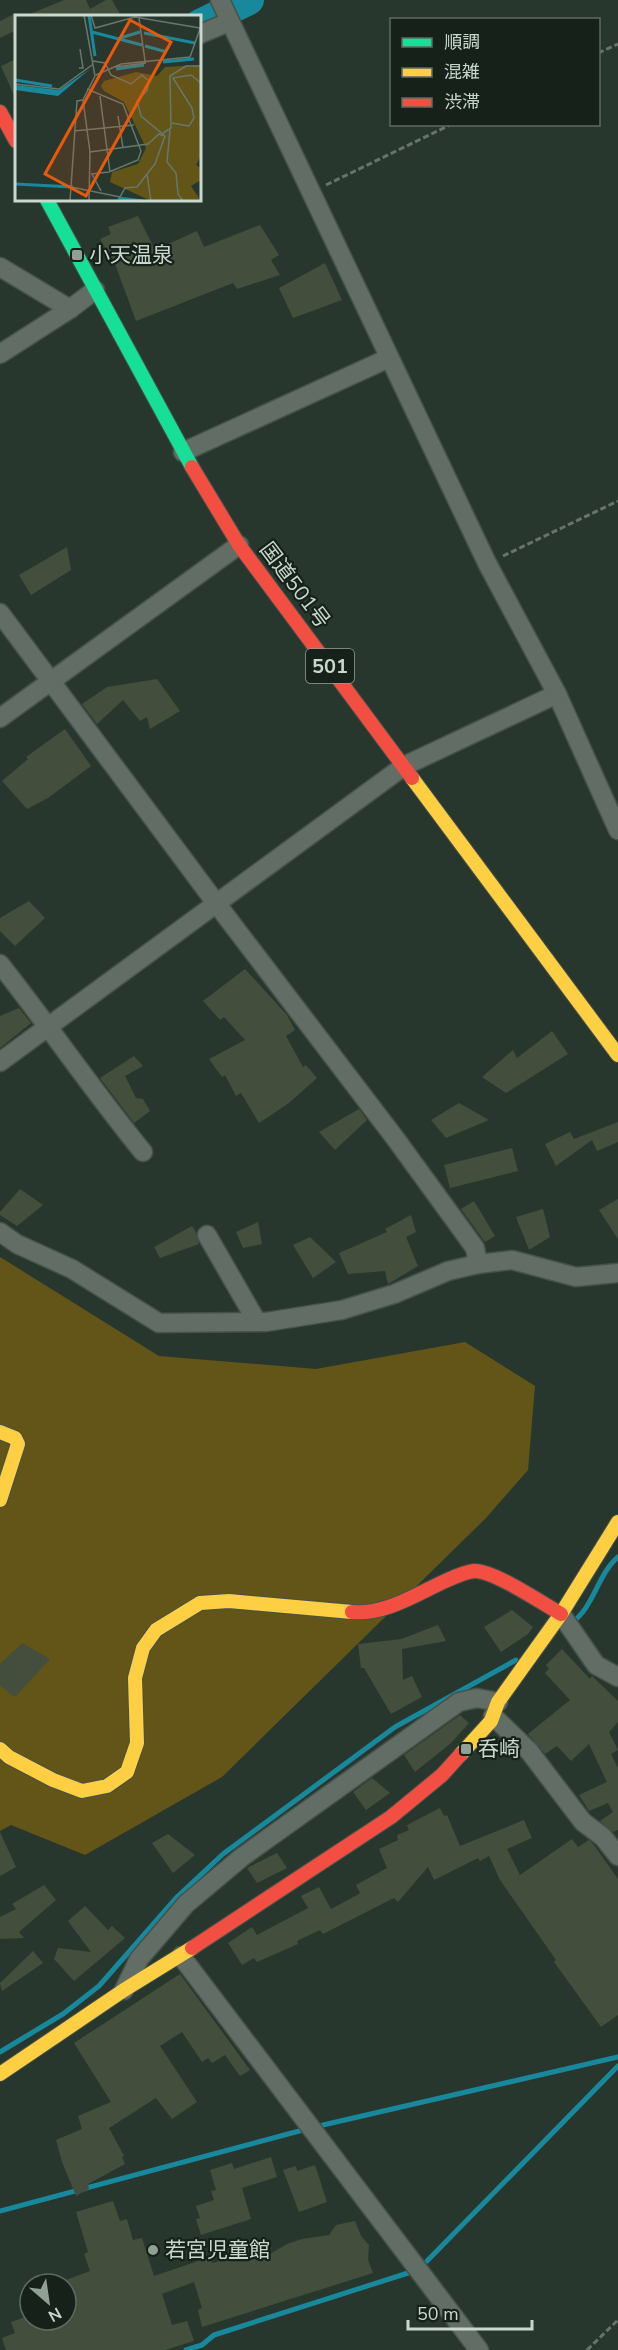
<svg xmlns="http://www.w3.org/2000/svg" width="618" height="2350" font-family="'Nunito Sans','Noto Sans JP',sans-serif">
  <rect width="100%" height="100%" fill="#28372d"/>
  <path fill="#625517" d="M0 1257 159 1356 316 1369 465 1342 535 1386 528 1470 486 1518 222 1777 85 1855 11 1825 0 1831Z"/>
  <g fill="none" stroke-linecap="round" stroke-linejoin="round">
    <g stroke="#18899c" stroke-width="5">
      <path d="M571 1623C594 1608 597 1575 618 1557"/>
      <path d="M0 2052 63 2014 99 1986 177 1897 223 1854 395 1727 516 1660"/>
      <path d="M323 2125 618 2057"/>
      <path d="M0 2211 303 2130"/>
      <path d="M427 2261 618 2066"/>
      <path d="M186 2350 202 2345 214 2335 408 2273"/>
    </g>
    <path stroke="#18899c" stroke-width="30" d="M200 24 249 0"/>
  </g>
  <g fill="#434e3d">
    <path d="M64 0H86L90 9 106 0H112L121 16H25Z"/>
    <path d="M16 13V30L0 38V21Z"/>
    <path d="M16 59V100L1 66Z"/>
    <path d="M138 216 155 250 197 231 204 247 260 225 279 255 271 260 280 275 237 289 233 283 136 321 114 261 112 262 100 239 111 234 108 227Z"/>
    <path d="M325 263 342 300 293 318 279 288Z"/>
    <path d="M67 547 71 570 31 595 19 575Z"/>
    <path d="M157 679 180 711 150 729 147 717 140 721 123 700 97 724 82 704 107 687Z"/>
    <path d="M65 729 91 766 48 798 27 809 2 781 28 759 26 757Z"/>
    <path d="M29 901 45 918 15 946 0 931V918Z"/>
    <path d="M245 969 287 1015 295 1030 286 1036 303 1067 306 1065 317 1078 289 1103 259 1123 241 1093 236 1096 225 1075 222 1077 209 1059 245 1040 224 1017 220 1020 203 1001Z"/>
    <path d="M19 1008 31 1023 0 1048V1016Z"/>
    <path d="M552 1031 568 1054 506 1093 482 1077 513 1050 517 1058Z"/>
    <path d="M134 1056 143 1066 125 1076 136 1098 143 1099 150 1111 134 1123 100 1078Z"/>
    <path d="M459 1103 489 1120 446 1138 431 1120Z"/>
    <path d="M359 1109 367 1120 335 1150 319 1132Z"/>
    <path d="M618 1122V1142L597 1151 592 1140 556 1166 545 1144 570 1132 574 1139Z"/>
    <path d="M512 1148 518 1171 450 1188 444 1165Z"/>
    <path d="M20 1189 43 1205 17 1226 0 1215V1212Z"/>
    <path d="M618 1199V1239L599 1210Z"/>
    <path d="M474 1201 495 1236 485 1242 461 1209Z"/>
    <path d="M543 1209 550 1237 529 1250 516 1217Z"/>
    <path d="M411 1215 416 1232 406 1237 418 1266 388 1284 385 1271 348 1274 339 1253 387 1232 385 1229Z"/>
    <path d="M258 1222 262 1244 243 1248 236 1232Z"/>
    <path d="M192 1226 196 1232 199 1244 160 1258 154 1247Z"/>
    <path d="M310 1237 336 1262 313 1278 293 1245Z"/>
    <path d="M512 1610 533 1627 528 1634 501 1652 484 1627Z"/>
    <path d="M438 1625 446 1641 402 1649 403 1680 412 1676 422 1697 391 1714 364 1668H361L358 1644 401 1639Z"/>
    <path d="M22 1643 50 1659 15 1697 0 1686V1664Z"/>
    <path d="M562 1649 590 1679 592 1676 618 1701V1722L609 1732 618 1750 611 1754 618 1768V1830L613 1832 600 1821 613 1812 608 1803 589 1811 579 1795 607 1782 589 1744 571 1761 557 1746 545 1754 528 1734 570 1700 545 1673 549 1669 546 1665Z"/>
    <path d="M460 1715 469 1723 451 1743 415 1772 404 1755Z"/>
    <path d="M372 1778 390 1793 366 1810 353 1792Z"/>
    <path d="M440 1808 444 1816 447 1815 460 1846 524 1820 532 1838 507 1849 520 1875 572 1839 578 1847 589 1840 594 1845 618 1879V2015L601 2027 554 1962 556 1960 500 1880 489 1856 480 1861 478 1858 434 1880 428 1867 398 1902 394 1898 323 1934 320 1930 297 1941 298 1944 257 1962 254 1958 242 1965 228 1943 252 1927 257 1935 308 1908 301 1896 319 1887 331 1909 357 1895 360 1893 356 1885 387 1868 379 1849 398 1840 397 1835 409 1830 407 1825Z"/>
    <path d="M0 1832 16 1867 0 1876Z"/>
    <path d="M168 1834 195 1855 173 1873 152 1843Z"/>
    <path d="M277 1853 287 1868 257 1883 247 1868Z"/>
    <path d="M44 1885 56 1900 19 1932 24 1938 0 1939V1917L16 1909 12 1904Z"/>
    <path d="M85 1906 108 1930 112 1926 125 1938 74 1981 54 1959 58 1948 91 1952 68 1921Z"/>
    <path d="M33 1951 43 1963 2 1991 0 1983Z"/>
    <path d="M180 1974 250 2070 240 2076 225 2055 212 2063 208 2058 202 2062 182 2032 160 2046 197 2102 172 2119 156 2098 109 2128 124 2156 122 2157 125 2164 88 2184 89 2189 76 2196 62 2162 56 2140 82 2129 78 2116 111 2102 74 2043Z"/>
    <path d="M271 2157 277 2177 242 2188 251 2219 201 2235 196 2219 200 2218 196 2206 214 2200 211 2191 216 2190 210 2170 232 2163 234 2169Z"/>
    <path d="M315 2165 327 2202 299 2212 283 2170 296 2166 297 2171Z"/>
    <path d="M113 2201 120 2221 127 2219 133 2240 142 2238 154 2276 210 2257 212 2263 234 2257 236 2260 260 2251 270 2254 287 2244 302 2239 329 2235 336 2225 355 2221 361 2236 369 2245 368 2260 373 2273 202 2327 198 2310 202 2308 194 2282 162 2294 172 2325 187 2321 194 2341 165 2350H6L2 2338 15 2333 11 2322 25 2317 26 2320H66V2280L90 2271 84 2254 88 2252 76 2212Z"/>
  </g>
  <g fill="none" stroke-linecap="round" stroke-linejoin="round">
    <defs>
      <g id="street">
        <path d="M220 0 487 563 557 694 618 830"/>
        <path d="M200 34 229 22"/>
        <path d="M0 267 70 309"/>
        <path d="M0 354 70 309 95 290"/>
        <path d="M183 452 389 358"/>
        <path d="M0 613 216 903 395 1138 475 1248 478 1264"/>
        <path d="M0 718 239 545"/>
        <path d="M0 964C49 1026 93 1091 143 1152"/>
        <path d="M0 1062 404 766 557 694"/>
        <path d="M0 1232 17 1244 72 1269 159 1323 266 1322 342 1310 394 1294 448 1271 478 1264 512 1260 576 1277 618 1273"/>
        <path d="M207 1235 257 1322"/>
        <path d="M561 1614 596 1665 618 1677"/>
        <path d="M493 1716 529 1751 583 1822 603 1837 618 1856"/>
        <path d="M181 1956 479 2350"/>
        <path d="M124 1990 139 1959 186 1904 242 1857 459 1702 477 1698 498 1702"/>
      </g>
      <path id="fast" d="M47 200 192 467"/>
      <g id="slow">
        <path d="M412 778 618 1055"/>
        <path d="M0 1432 15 1438 18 1444 0 1500"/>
        <path d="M0 1749 9 1757 53 1780 82 1791 107 1786 127 1772 137 1743 135 1678 143 1648 156 1630 200 1603 229 1601 352 1612"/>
        <path d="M461 1754 491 1721 498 1702 561 1614 618 1522"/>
        <path d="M0 2074 124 1990 192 1948"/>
      </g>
      <g id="jam">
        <path d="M0 112 16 141"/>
        <path d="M192 467 239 545 412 778"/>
        <path d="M352 1612C384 1615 415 1595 443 1582 452 1578 464 1572 474 1571 493 1570 542 1603 561 1614"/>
        <path d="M192 1948 391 1817 442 1775 461 1754"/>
      </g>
    </defs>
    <use href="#street" stroke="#45524a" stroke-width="21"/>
    <use href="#fast" stroke="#45524a" stroke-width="16"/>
    <use href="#slow" stroke="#45524a" stroke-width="16"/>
    <use href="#jam" stroke="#45524a" stroke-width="16"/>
    <g stroke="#69736d" stroke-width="3" stroke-dasharray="6 3" stroke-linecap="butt">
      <path d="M598 53 618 44"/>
      <path d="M326 185 452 124"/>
      <path d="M503 556 618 501"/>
      <path d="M587 2350 618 2320"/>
    </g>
    <use href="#street" stroke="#616d65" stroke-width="18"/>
    <use href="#fast" stroke="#16e098" stroke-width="14"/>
    <use href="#slow" stroke="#ffcf43" stroke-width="14"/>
    <use href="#jam" stroke="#f24e42" stroke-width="14"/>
  </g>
  <g fill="#91a095" stroke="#152119" stroke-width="2">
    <rect x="71" y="249" width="12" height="12" rx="3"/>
    <rect x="460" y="1743" width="12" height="12" rx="3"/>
    <circle cx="153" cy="2250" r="6"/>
  </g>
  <g text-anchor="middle" stroke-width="4.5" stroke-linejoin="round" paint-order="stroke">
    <rect fill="#152119" stroke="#93a197" stroke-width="1.5" x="306" y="649" width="48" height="34" rx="4.5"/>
    <g font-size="20" font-weight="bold" fill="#c9d8cd">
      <text x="330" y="673">501</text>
    </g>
    <g font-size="21" fill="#c9d8cd" stroke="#152119" text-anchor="start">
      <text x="89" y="262">小天温泉</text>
      <text x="478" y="1756">呑崎</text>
      <text x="165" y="2257">若宮児童館</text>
    </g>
    <g font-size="21" fill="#c9d8cd" stroke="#152119">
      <text transform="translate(295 585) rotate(53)" y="7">国道501号</text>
    </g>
  </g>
  <g transform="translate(15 15)">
    <rect width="186" height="186" fill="#28372d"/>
    <path d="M186 50V141L181 150 186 153V165L176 171 186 186H136L95 167 97 157 123 149 131 133 109 87 89 76 86 71 89 66 121 57 142 61 150 52Z" fill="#625517"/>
    <path d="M75 54 43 81 0 75V70L44 75Z" fill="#18899c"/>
    <path fill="none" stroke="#18899c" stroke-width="3" d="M74 0 80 41M77 17 127 30M129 18 180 28M105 23 125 17M130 31 152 37M148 47 179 44M101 54 129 50M0 65 37 71M0 169 58 172M103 183 128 186"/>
    <path fill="none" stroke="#68776d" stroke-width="1.5" d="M69 0 80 61 68 85 75 137 74 186M76 0 80 13 120 2 185 13M124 3 130 46M78 46 90 48 96 60 116 69 127 60 134 66 132 76 122 86 126 101 150 121 140 149 132 159 136 186M100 52 131 48M64 53H68L65 34M81 60 106 49 175 42 186 11M0 69 44 74 77 50M72 74 108 89 126 136 123 145 94 157 76 159M85 81 95 157M103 101 108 133M157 108 174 111 179 103 177 93 158 63 176 60 186 68M155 115 152 147 161 158 163 179 168 186M59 116 119 110M148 118 156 113 155 61 171 51H186M75 137 133 129 144 119 148 121M77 159 86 176M56 172 105 182 110 173 122 172 132 159M55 186 62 86 68 85"/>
    <path fill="#e8590c" fill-opacity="0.15" stroke="#e8590c" stroke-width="3" d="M115 5 156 27 71 181 30 159Z"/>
    <rect width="186" height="186" fill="none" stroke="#c9d8cd" stroke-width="3"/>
  </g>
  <rect x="390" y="18" width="210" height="108" fill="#152119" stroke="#5d6a61" stroke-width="1.5"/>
  <rect x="402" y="38" width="30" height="9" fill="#16e098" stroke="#5d6a61" stroke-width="1.5"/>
  <text x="444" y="48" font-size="18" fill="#c9d8cd">順調</text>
  <rect x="402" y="68" width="30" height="9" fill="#ffcf43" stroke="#5d6a61" stroke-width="1.5"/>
  <text x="444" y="78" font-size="18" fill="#c9d8cd">混雑</text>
  <rect x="402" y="98" width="30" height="9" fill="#f24e42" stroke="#5d6a61" stroke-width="1.5"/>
  <text x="444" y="108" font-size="18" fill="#c9d8cd">渋滞</text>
  <g transform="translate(48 2302) rotate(151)"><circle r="28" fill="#152119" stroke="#5d6a61" stroke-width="1.5"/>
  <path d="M0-4.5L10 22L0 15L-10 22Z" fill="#91a095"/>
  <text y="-9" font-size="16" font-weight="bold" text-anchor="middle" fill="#c9d8cd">N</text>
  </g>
  <path d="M408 2320v9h124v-9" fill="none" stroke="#c9d8cd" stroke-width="3"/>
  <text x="417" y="2320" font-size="18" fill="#c9d8cd" stroke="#152119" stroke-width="4.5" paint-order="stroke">50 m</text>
</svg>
